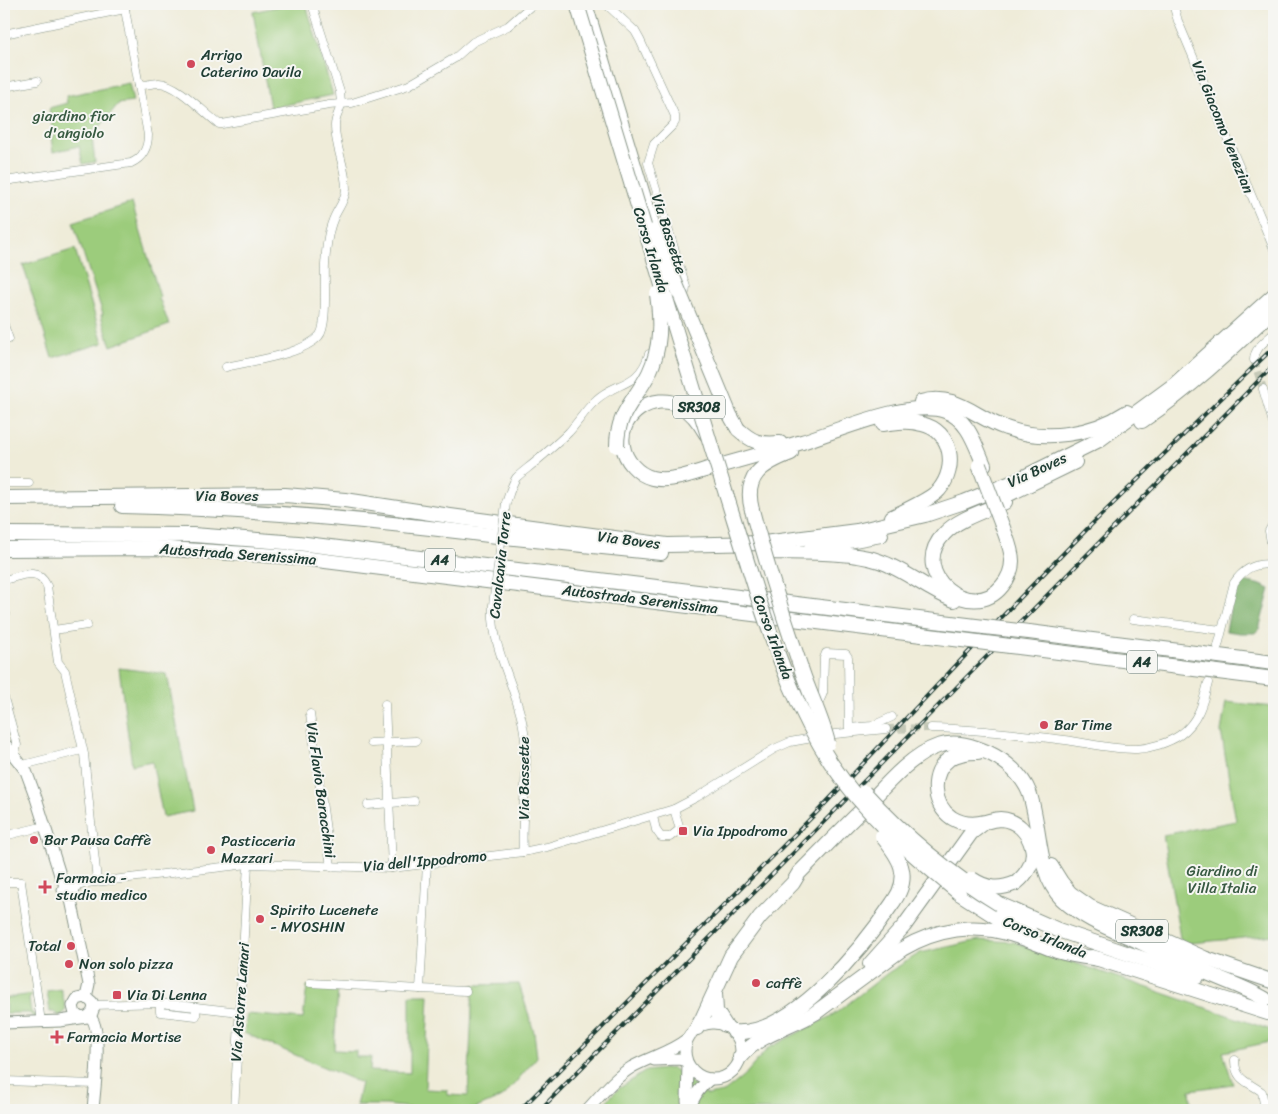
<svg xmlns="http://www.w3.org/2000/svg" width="1278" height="1114" font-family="Sriracha,sans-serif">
  <rect width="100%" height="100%" fill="#f6f6f2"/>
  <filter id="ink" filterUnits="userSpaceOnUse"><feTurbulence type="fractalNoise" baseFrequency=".02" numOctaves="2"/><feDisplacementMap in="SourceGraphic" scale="10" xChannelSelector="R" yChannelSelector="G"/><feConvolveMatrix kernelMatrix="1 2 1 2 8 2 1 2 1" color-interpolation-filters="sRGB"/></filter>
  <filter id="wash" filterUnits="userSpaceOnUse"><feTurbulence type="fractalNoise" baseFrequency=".0096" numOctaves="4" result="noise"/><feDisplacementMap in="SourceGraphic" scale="20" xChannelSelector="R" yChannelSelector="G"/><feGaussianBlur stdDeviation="1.12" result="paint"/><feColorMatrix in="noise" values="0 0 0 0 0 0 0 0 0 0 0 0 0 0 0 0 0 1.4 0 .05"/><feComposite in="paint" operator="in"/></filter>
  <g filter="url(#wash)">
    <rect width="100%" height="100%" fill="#efecd9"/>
    <g fill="#9ccc7b" stroke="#5e8458">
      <path d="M289 4H306L333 95 270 108 253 12Z"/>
      <path d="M129 83 133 102 118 104 92 137 95 162 83 164 79 146 53 152 51 137 54 136 49 108 67 103 66 96Z"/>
      <path d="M132 203 160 297 158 300H160L169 325 111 346 102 319 101 315 103 314 73 222Z"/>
      <path d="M75 249 103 343 52 358 23 265Z"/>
      <path d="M119 668 167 674 193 811 163 817 152 761 132 765Z"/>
      <path d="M1226 702 1274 707V935L1181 944 1163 835 1236 821 1221 731Z"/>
      <path d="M979 940 1014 942 1274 1031V1041L1223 1052 1233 1084 1190 1090 1192 1110H598L618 1089 646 1071 673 1068 707 1095 724 1092 743 1077 768 1048 833 1015 889 972 920 953Z"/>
      <path d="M519 984 534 1032 537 1057 504 1096 474 1109 430 1110 386 1105H356L361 1083 244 1033 247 1014 303 1019 307 986 338 988 334 1050 356 1051V1057H371L370 1071 410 1073V995H429L425 1089 447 1090V1095L468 1096 473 985Z"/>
      <path d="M61 989 66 1009 63 1014 58 1016 54 1012H50L47 991Z"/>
      <path d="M33 994 29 999 31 1012 35 1015 36 1013V1017H34L29 1013H6L5 998Z"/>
    </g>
    <path fill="#7db06b" stroke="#4e7650" d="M1240 580 1261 585 1270 589 1259 629 1255 633H1240L1226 631 1232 599Z"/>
  </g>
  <g filter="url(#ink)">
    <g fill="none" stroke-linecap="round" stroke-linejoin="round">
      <g stroke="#c5c9b8" stroke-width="8" stroke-dasharray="8 4" stroke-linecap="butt">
        <path d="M1254 360 1263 389"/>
        <path d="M886 729 931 728"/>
      </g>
      <path stroke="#c5c9b8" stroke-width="14" stroke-dasharray="14 7" stroke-linecap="butt" d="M737 554 768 552"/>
      <defs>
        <g id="street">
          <path d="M606 4 635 31 640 40 675 116V122L673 125 654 144 648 163 686 287C685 299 678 305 669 313"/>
          <path d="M1173 4 1178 21 1274 249"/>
          <path d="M4 34 125 9"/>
          <path d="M139 86C146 85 153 83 159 83 178 84 203 112 219 124H222L329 105 352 103 409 85 455 58 473 42 508 26 533 4"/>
          <path d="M4 87 37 81"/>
          <path d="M4 181 131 163C143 158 148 147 148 135L124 4"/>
          <path d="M4 325 9 339"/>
          <path d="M1254 360C1254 348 1266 341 1274 333"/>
          <path d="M226 367C251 361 302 355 319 336 328 327 324 280 325 265 326 251 327 234 333 220 337 209 345 202 346 189 346 167 335 147 335 126 335 117 340 111 341 104 341 100 340 96 340 92L312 4"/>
          <path d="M1263 389 1274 426"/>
          <path d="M4 483H29"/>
          <path d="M506 503C509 495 511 486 516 478 521 473 528 468 534 463 546 453 558 443 569 432 578 422 586 409 596 400 616 381 639 388 649 354"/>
          <path d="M1274 522 1269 531 1274 559"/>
          <path d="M4 580C21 576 38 566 47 586L58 662 65 671 84 754 97 881"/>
          <path d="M493 605C490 647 516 685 523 726 531 767 520 810 523 852"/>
          <path d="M4 615 6 614"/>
          <path d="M1133 619 1221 630"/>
          <path d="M54 630 87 625"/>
          <path d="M1218 646 1234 583C1244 568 1256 562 1274 565"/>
          <path d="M4 698 17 745 14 755"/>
          <path d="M385 704 392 868"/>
          <path d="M817 707 823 693 824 658 826 653 846 654 848 657 849 728 872 726 892 717"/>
          <path d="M310 714 331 867"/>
          <path d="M931 728C976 729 1020 734 1065 740 1088 743 1113 750 1137 749 1151 748 1168 743 1180 735 1198 722 1203 703 1208 683"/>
          <path d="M371 743 416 741"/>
          <path d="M23 765 82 750"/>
          <path d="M368 805 414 801"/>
          <path d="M653 816 656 830 661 837H670L680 829 674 809"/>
          <path d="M4 836 45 826"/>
          <path d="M4 882H21L41 1022"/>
          <path d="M75 887 87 883 248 864 392 868 523 852 547 847 674 809 697 797 774 749 790 742 835 734 886 729"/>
          <path d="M310 983 420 989 427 864"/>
          <path d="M420 989 466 991"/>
          <path d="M160 1003V1012L196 1016V1007"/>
          <path d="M94 1005 160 1003 240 1012"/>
          <path d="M1235 1060C1235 1081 1249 1082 1262 1092L1265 1110"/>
          <path d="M4 1081 95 1084"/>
          <path d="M234 1110 248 864"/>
          <path d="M327 1110H374"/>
        </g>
        <g id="secondary">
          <path d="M4 743 26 771 36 798 61 878 65 884 63 890 65 893 70 895"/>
          <path d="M65 884 71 883 75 887 73 893 70 895 89 984 86 997"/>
          <path d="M89 1016C104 1025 94 1093 93 1110"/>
          <circle cx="713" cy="1051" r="28"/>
          <path d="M4 1023 60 1021 87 1017 92 1013 94 1007 92 1002 86 997 77 999 73 1006 75 1014 81 1018"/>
          <path d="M654 1060 679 1059 686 1061"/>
          <path d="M688 1065 687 1101 688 1110"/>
          <path d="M690 1109C693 1097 701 1086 710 1079"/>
          <path d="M587 1110C601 1095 614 1078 632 1067 650 1057 671 1052 687 1039"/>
        </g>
        <g id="highway">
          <path d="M585 4 654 231"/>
          <path d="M921 402C956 392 975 418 1006 428 1045 442 1092 435 1127 412"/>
          <path d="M1142 421C1189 389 1231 350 1272 311"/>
          <path d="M883 424C896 422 909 420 922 424 952 431 958 467 939 490 932 498 903 512 892 517"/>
          <path d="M738 429C752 442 760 445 780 443"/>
          <path d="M706 434C700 423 692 412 681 406 654 391 617 415 623 446 625 460 637 474 652 478 671 483 696 472 715 467 744 459 773 451 802 442 837 431 911 399 945 411 968 419 975 444 984 465"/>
          <path d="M4 498 285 495 345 500 450 516 667 545 764 543 857 531 925 515 964 502 1016 481 1099 440 1174 385 1274 295"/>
          <path d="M1001 498 1075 462"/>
          <path d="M122 506C248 509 372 520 497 536"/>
          <path d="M752 510C743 476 762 464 791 453"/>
          <path d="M1003 528C1007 539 1012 550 1012 561 1012 570 1008 579 1002 586 972 624 906 574 944 534 957 519 987 510 1005 502"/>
          <path d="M4 534 193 535 298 543 984 627"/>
          <path d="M505 537 661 553"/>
          <path d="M811 548 881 535"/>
          <path d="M4 549 154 548 293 557 970 641"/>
          <path d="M768 552C800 553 850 551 879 561 906 570 927 590 954 600"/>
          <path d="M1029 632 1274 663"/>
          <path d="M1010 646 1274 679"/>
          <path d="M978 752C968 752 958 753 949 759 930 773 932 805 952 818 962 824 974 825 985 822 990 821 995 819 1000 819 1017 820 1028 832 1032 847 1036 861 1026 875 1016 883"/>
          <path d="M1051 866 1061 882 1070 893 1090 907 1204 958 1274 982"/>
          <path d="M959 893 998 918 1030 932"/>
          <path d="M999 904 1058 930 1197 977"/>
          <path d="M1092 957 1274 1015"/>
          <path d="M870 964 904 926 971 833 984 823"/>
          <path d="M715 993 716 1011 725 1025"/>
          <path d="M697 1028 702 1019 731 956 760 917 793 883 799 873C821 851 843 828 866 806 885 786 911 755 938 746 956 740 973 746 989 753 1006 761 1022 775 1029 792 1041 825 1036 873 1062 899 1083 919 1111 929 1138 941 1157 950 1176 960 1196 968 1219 979 1243 986 1265 999"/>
          <path d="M734 1032C792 1037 865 945 894 901"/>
          <path d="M740 1057C759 1034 790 1028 815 1013L902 949C936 929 975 922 1013 935 1028 939 1042 946 1057 951 1070 955 1085 957 1099 959"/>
        </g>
      </defs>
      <use href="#street" stroke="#879486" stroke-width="9"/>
      <use href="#secondary" stroke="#879486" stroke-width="13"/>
      <use href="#highway" stroke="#879486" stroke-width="16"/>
      <use href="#street" stroke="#fff" stroke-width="8"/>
      <use href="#secondary" stroke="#fff" stroke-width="11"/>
      <use href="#highway" stroke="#fff" stroke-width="14"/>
      <defs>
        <g id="rail">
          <path d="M520 1110 820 809 1018 600 1091 525 1274 347"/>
          <path d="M540 1110 1274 365"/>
        </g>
      </defs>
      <use href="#rail" stroke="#1f3d34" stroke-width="4"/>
      <use href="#rail" stroke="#f6f6f2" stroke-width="2" stroke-dasharray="5.5" stroke-linecap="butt"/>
      <defs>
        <path id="street-bridge" d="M493 605 506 503"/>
        <g id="highway-bridge">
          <path d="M577 4C621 152 667 301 712 449 728 499 743 550 759 600 778 657 798 712 831 763 865 814 911 854 959 893"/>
          <path d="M654 231 730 415 738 429"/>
          <path d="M617 446C617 412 635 401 649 373 661 348 661 322 657 294"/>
          <path d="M979 465 1003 528"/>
          <path d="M752 510C766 564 784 618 802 671 810 695 822 718 828 743"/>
          <path d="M984 627 1029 632"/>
          <path d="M970 641 1010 646"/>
          <path d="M864 792C904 836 948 873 999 904"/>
          <path d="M882 836C899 857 912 875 894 901"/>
          <path d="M972 879C987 889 999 890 1016 883"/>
        </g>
      </defs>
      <use href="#street-bridge" stroke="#879486" stroke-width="9" stroke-linecap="butt"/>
      <use href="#highway-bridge" stroke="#879486" stroke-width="16" stroke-linecap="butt"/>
      <use href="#street-bridge" stroke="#fff" stroke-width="8"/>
      <use href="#highway-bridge" stroke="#fff" stroke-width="14"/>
    </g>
  </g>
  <g fill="#d1495b" stroke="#f6f6f2" stroke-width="2">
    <circle cx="191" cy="64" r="5"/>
    <circle cx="1044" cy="725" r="5"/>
    <rect x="678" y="826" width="10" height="10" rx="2.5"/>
    <circle cx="34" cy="840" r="5"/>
    <circle cx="211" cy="850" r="5"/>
    <path d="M42.5 879.5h5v5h5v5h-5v5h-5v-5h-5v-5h5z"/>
    <circle cx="260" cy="919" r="5"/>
    <circle cx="71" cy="946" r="5"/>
    <circle cx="69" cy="964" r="5"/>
    <circle cx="756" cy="983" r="5"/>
    <rect x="112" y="990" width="10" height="10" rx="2.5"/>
    <path d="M54.5 1029.5h5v5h5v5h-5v5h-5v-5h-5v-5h5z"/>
  </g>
  <g text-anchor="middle" stroke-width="4" stroke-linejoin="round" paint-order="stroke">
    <g fill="#f6f6f2" stroke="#60746d" stroke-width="1">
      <rect x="673" y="395.5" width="52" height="23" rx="4"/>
      <rect x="425" y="548.5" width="30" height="23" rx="4"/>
      <rect x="1127" y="650.5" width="30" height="23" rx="4"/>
      <rect x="1116" y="919.5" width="52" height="23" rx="4"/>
    </g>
    <g font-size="14" font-weight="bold" fill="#1f3d34">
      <text x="699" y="412">SR308</text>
      <text x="440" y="565">A4</text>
      <text x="1142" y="667">A4</text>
      <text x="1142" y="936">SR308</text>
    </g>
    <g font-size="15" fill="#1f3d34" stroke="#f6f6f2" text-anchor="start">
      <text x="201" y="60">Arrigo<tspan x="201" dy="17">Caterino Davila</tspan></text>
      <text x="1054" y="730">Bar Time</text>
      <text x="693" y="836">Via Ippodromo</text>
      <text x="44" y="845">Bar Pausa Caffè</text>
      <text x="221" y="846">Pasticceria<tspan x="221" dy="17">Mazzari</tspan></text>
      <text x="56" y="883">Farmacia -<tspan x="56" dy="17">studio medico</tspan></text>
      <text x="270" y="915">Spirito Lucenete<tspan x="270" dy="17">- MYOSHIN</tspan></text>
      <text x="61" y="951" text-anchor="end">Total</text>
      <text x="79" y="969">Non solo pizza</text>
      <text x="766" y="988">caffè</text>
      <text x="127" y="1000">Via Di Lenna</text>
      <text x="67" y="1042">Farmacia Mortise</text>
    </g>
    <g font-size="15" fill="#385a42" stroke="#f6f6f2">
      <text x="74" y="121">giardino fior<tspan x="74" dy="17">d'angiolo</tspan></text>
      <text x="1222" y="876">Giardino di<tspan x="1222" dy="17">Villa Italia</tspan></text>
    </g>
    <g font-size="15" fill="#1f3d34" stroke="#f6f6f2">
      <text transform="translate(1223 127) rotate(68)" y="5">Via Giacomo Venezian</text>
      <text transform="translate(669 234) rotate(72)" y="5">Via Bassette</text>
      <text transform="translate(651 250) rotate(73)" y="5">Corso Irlanda</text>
      <text transform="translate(1037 470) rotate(-25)" y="5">Via Boves</text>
      <text x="227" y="501">Via Boves</text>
      <text transform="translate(629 540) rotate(7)" y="5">Via Boves</text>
      <text transform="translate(238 554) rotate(4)" y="5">Autostrada Serenissima</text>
      <text transform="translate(500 565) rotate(-84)" y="5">Cavalcavia Torre</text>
      <text transform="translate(640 599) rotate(7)" y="5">Autostrada Serenissima</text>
      <text transform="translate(773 637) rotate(70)" y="5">Corso Irlanda</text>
      <text transform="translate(524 778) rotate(-90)" y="5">Via Bassette</text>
      <text transform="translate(321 790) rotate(82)" y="5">Via Flavio Baracchini</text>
      <text transform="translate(425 861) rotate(-5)" y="5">Via dell'Ippodromo</text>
      <text transform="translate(1045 937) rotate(22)" y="5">Corso Irlanda</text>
      <text transform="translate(240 1002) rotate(-86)" y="5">Via Astorre Lanari</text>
    </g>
  </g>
  <rect width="1278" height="1114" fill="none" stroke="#f6f6f2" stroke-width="20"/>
</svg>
